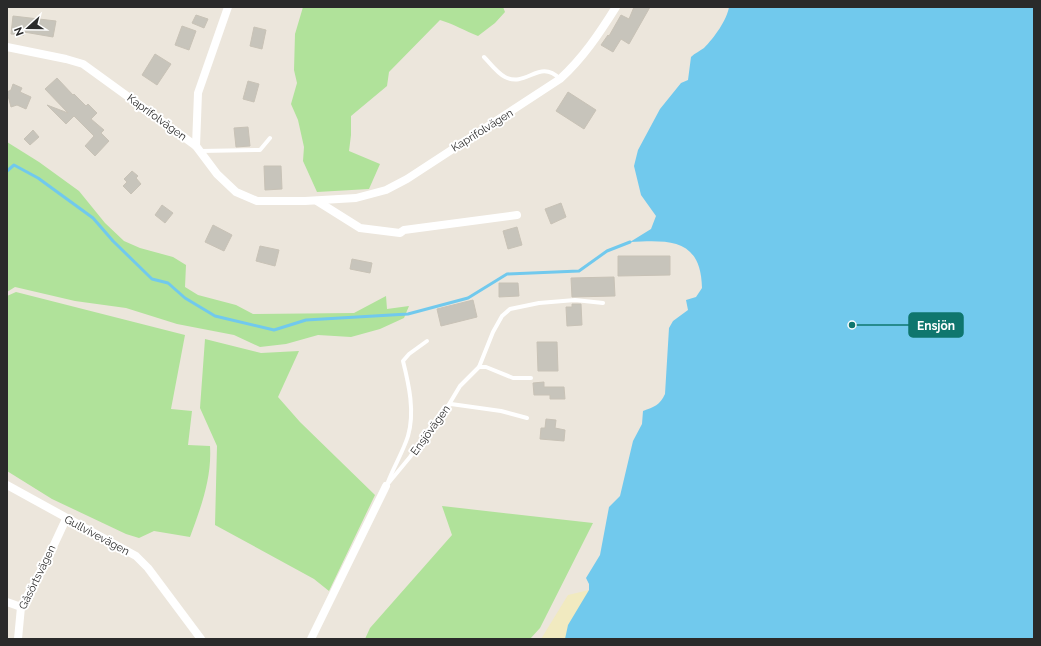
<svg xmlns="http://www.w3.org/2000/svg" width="1041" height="646" font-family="Raleway,sans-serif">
  <rect width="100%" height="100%" fill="#ece6dc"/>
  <g fill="#b0e29a">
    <path d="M303 7H503L505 12 495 23 478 36C465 31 454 24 440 20L389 72 387 86 351 116V135L349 151 380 164 369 189 317 192 303 161 304 147 298 120 291 104 297 83 294 70 295 34Z"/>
    <path d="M7 142 39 162 79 191 105 223 124 241 140 248 173 257 186 265 185 287 198 295 236 305 253 314 354 313 386 296 387 309 409 306 404 318 380 329 351 337 318 335 286 344 260 347 234 335 177 324 126 308 75 301 15 287 7 292Z"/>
    <path d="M16 292 185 335 171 409 192 411 188 445 210 446C212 478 201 507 190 537L154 531 139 538 126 534 52 499 7 471V296Z"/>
    <path d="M205 339 261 353 299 351 278 397 300 422 375 495 329 591 314 579 215 525 217 446 200 408Z"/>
    <path d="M442 506 593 523 540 628 530 639H365L370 628 452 535Z"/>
  </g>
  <path fill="#f1eac0" d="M589 590 565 639H541L568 595Z"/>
  <path fill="#71c9ed" d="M729 7H1034V639H565L568 625 589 590V584L586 578 600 555 609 507 620 496 633 441 642 424 643 411C654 407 660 405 665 394L669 328 673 321 688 310 686 300 696 297 702 288C701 238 669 240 630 242L651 229 656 216 641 195 634 166 638 150 660 109 681 83 688 80 691 57C695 53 700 51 704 48 714 38 727 20 729 7Z"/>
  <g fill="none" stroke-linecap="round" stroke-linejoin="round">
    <path stroke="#71c9ed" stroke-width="3" d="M7 171 14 165 38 178 93 218 113 241 152 279 168 283 185 298 215 316 274 330 306 320 408 314 468 298 507 274 579 271 607 251 630 242"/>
  </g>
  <g fill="#c7c4bb" stroke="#c8c2b6">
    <path d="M634 7H650L629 44 621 39 613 52 601 45 608 35 609 36 621 15 629 19Z"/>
    <path d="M196 15 208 19 204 28 192 23Z"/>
    <path d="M13 16 56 21 53 37 24 32V35L11 34Z"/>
    <path d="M182 26 196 31 189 50 175 45Z"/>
    <path d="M254 27 266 30 262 49 250 46Z"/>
    <path d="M155 54 171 64 157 85 142 75Z"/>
    <path d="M57 78 73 95 74 94 86 106 88 104 97 113 91 119 104 130 101 133 109 141 95 156 85 146 94 136 74 116 66 124 47 105 68 113 45 89Z"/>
    <path d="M248 81 259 84 254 102 243 99Z"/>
    <path d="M13 84 22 88 20 92 31 97 26 109 17 105 11 107 7 92 11 90Z"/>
    <path d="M568 92 596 110 584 129 556 111Z"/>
    <path d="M248 127 250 146 236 147 234 128Z"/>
    <path d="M33 130 39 137 30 145 24 139Z"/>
    <path d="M264 166H281L282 189 265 190Z"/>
    <path d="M132 171 138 176 136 178 141 184 131 194 123 186 127 182 124 179Z"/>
    <path d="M561 203 566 217 551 224 545 209Z"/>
    <path d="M162 205 173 213 165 223 155 215Z"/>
    <path d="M213 225 232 235 224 251 205 242Z"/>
    <path d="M517 227 522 245 508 249 503 231Z"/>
    <path d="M260 246 279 250 275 266 256 261Z"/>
    <path d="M618 256H670V275L618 276Z"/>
    <path d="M352 259 372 263 370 273 350 269Z"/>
    <path d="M614 277 615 296 572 297 571 278Z"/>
    <path d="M499 283H518L519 296 499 297Z"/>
    <path d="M473 300 477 317 441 326 437 309Z"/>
    <path d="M572 304H581L582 325 567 326 566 307H572Z"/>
    <path d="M537 342H557L558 371H538Z"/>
    <path d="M544 382V387H564L565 399H550V395H534L533 383Z"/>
    <path d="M546 419 556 420 555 428 565 430 564 441 540 439 541 428H545Z"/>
  </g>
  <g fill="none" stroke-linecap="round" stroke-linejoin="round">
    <g stroke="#fff" stroke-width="4">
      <path d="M484 57C490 63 497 73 505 77 527 88 539 58 560 79"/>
      <path d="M200 151 260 150 270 138"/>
      <path d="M479 367H486L513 378H531"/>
      <path d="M448 406 451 404 501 411 527 418"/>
      <path d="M388 482C394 466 403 452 408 436 415 412 409 385 403 361L409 354 427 341"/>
      <path d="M386 486 410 457 444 408 448 406 460 386 479 367 493 332 502 316 510 309 539 303 575 300 603 303"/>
    </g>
    <g stroke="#fff" stroke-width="8">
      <path d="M7 47 66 59 83 64 196 146 217 174 236 192 257 201H305L356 198 386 190 407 179 560 79C583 58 599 34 616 7"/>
      <path d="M196 146 198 93 228 7"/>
      <path d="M317 201 360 228 400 233 404 230 517 215"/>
      <path d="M7 485 136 556 148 568 201 639"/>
      <path d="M7 602 21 607"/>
      <path d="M18 639 21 607 45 564 66 519"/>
      <path d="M311 639 386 486"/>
    </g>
  </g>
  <g text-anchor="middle" stroke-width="4" stroke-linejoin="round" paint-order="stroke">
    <g font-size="11" fill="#2a2a2a" stroke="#fff">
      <text transform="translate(157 117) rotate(36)" y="4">Kaprifolvägen</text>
      <text transform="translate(482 130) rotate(-32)" y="4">Kaprifolvägen</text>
      <text transform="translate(430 430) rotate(-54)" y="4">Ensjövägen</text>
      <text transform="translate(97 535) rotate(28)" y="4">Gullvivevägen</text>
      <text transform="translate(37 577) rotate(-64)" y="4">Gåsörtsvägen</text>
    </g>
  </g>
  <path fill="none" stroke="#0f766e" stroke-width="1.5" d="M852 325L909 325"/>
  <circle fill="#0f766e" stroke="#fff" stroke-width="1.5" cx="852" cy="325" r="4"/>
  <rect fill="#0f766e" stroke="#0f766e" stroke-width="1.5" x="909" y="313" width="54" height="24" rx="4"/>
  <g font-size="12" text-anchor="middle" font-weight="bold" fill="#fff">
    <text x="936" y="330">Ensjön</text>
  </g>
  <rect width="1041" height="646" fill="none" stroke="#2a2a2a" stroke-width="16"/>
  <g transform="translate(28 28) rotate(249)" stroke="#ffffff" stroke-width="3" paint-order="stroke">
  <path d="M0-3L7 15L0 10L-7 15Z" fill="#2a2a2a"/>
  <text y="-6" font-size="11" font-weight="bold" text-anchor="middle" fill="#2a2a2a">N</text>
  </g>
</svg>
